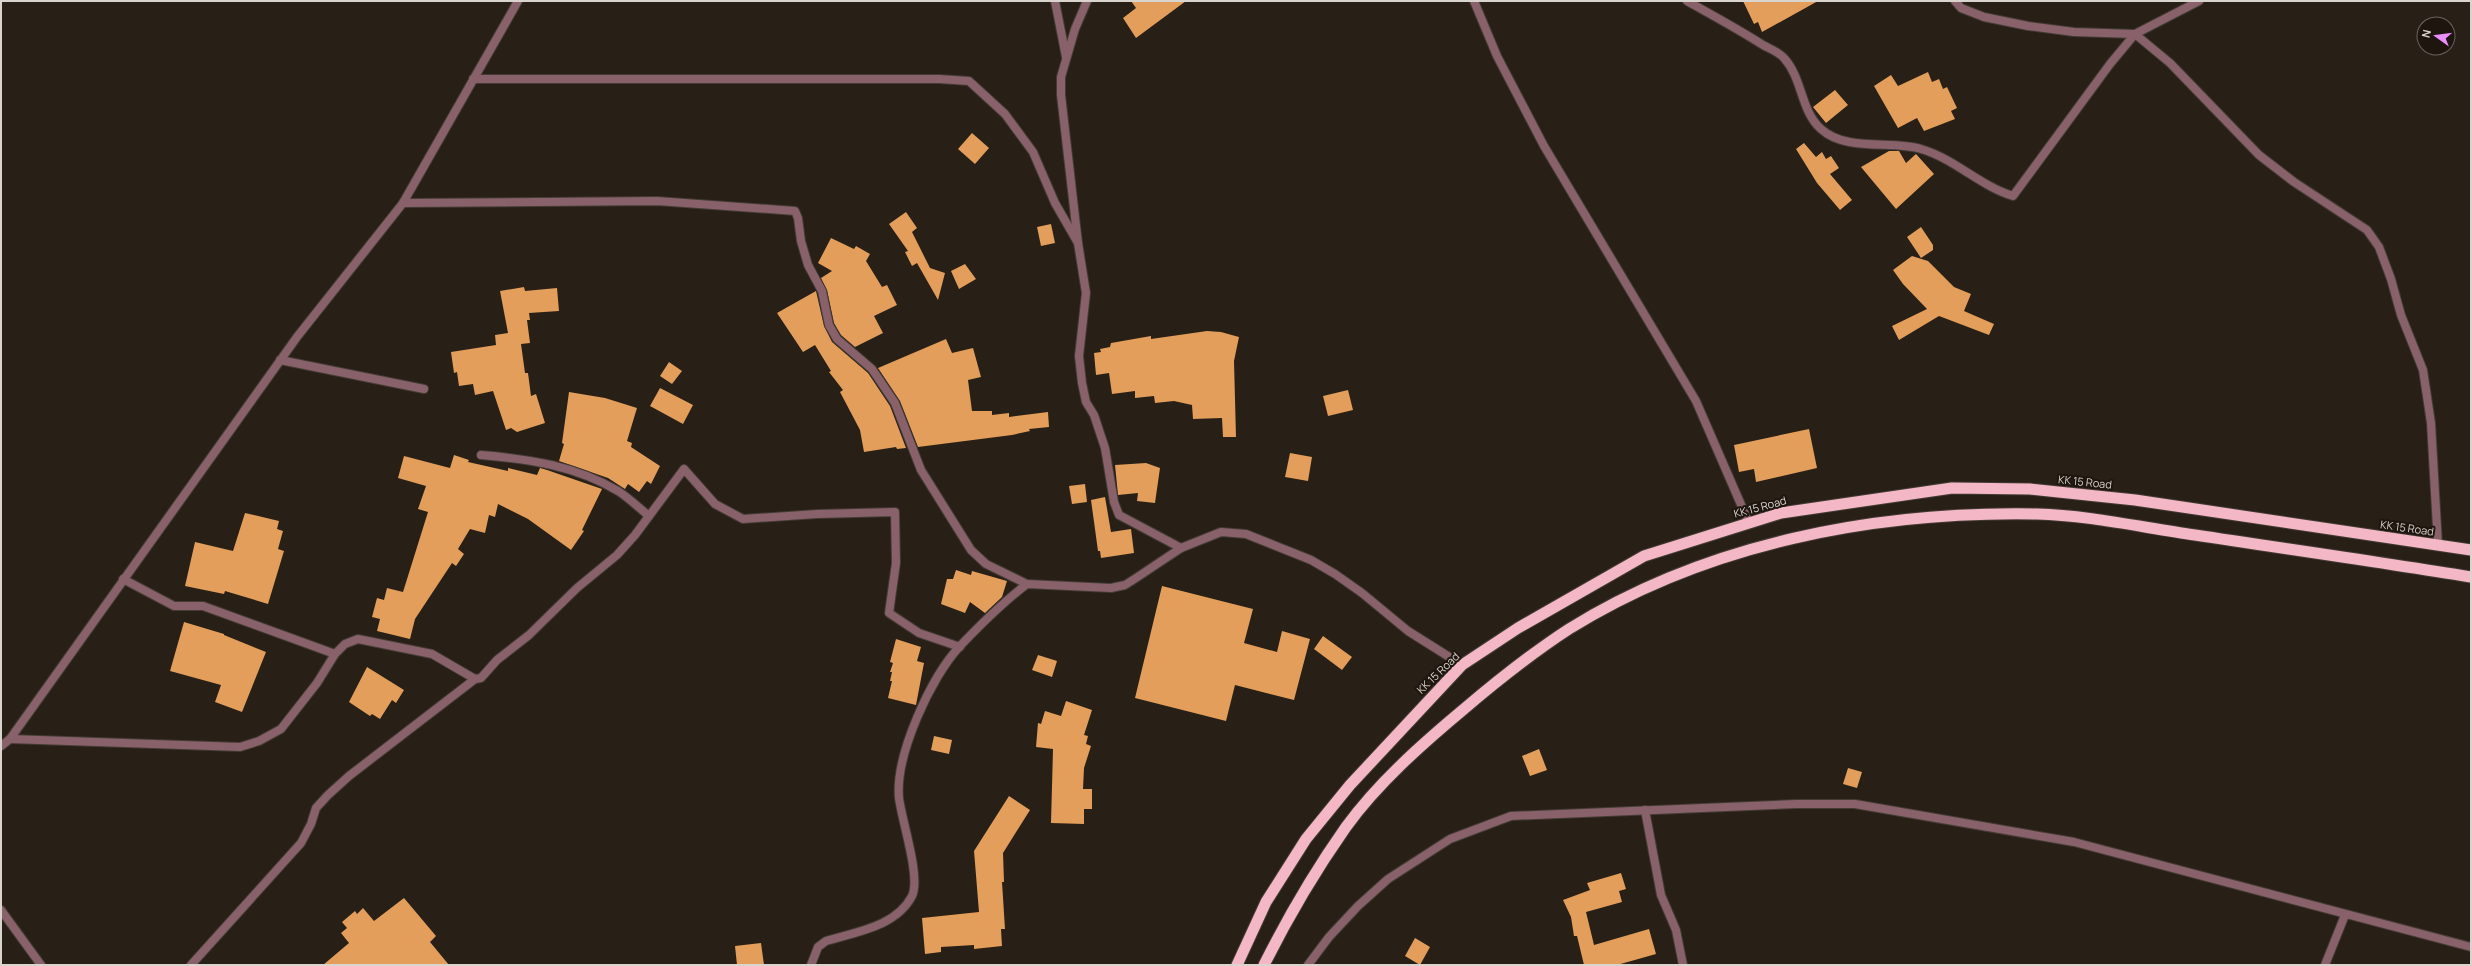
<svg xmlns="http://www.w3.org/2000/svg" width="2472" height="966" font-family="Manrope,sans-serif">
  <rect width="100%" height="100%" fill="#281f17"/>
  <g fill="#e29e5a">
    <path d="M1131 1H1186L1136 38 1123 18 1136 8Z"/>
    <path d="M1743 1H1818L1762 32 1758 22 1754 24Z"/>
    <path d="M1928 72 1932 82 1939 79 1943 89 1947 87 1957 108 1951 111 1955 119 1924 131 1917 118 1898 128 1874 86 1891 75 1898 86Z"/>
    <path d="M1835 90 1848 105 1826 123 1813 107Z"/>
    <path d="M972 133 989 148 975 164 958 149Z"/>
    <path d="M1804 143 1816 157 1822 152 1826 159 1831 156 1839 168 1830 174 1852 200 1840 210 1817 183 1796 149Z"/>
    <path d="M1889 151H1899L1906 163 1916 154 1934 174 1896 209 1861 167Z"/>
    <path d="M906 212 917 228 912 232 930 268 945 273 938 300 917 263 912 266 905 252 908 251 889 224Z"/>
    <path d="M1051 224 1055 243 1041 246 1037 227Z"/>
    <path d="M1921 227 1933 245V250L1921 258 1907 237Z"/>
    <path d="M831 238 854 249 856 246 870 254 866 261 882 287 887 285 897 305 874 316 883 333 855 347 841 335 834 323 827 290 821 278 832 271 818 263Z"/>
    <path d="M1912 256 1928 261 1954 287 1971 294 1964 311 1994 324 1989 335 1939 316 1899 340 1892 326 1927 309 1903 284 1893 270Z"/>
    <path d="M965 264 976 279 959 289 951 271Z"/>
    <path d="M524 287 525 291 557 288 559 311 529 313 530 320H527L530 343 521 344 525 373H528L531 396 536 394 545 423 517 432 511 428 506 430 493 391 475 395 473 384 459 386 457 372 454 373 451 352 496 345 495 335 508 333 500 291Z"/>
    <path d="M816 291 824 326 832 342 868 373 890 406 906 448 897 449 896 447 864 452 860 430 840 392 843 390 829 372 831 371 815 345 803 352 777 313Z"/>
    <path d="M1207 331 1221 332 1239 337 1234 361 1236 437H1223L1222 418 1193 419 1192 405 1174 401 1155 403 1154 396 1135 398V391L1112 394 1109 373 1096 375 1094 353 1101 352 1100 349 1110 347 1111 343 1151 336V339Z"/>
    <path d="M946 339 952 353 973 348 981 377 968 380 972 411H992V415L1009 413V417L1048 412 1049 427 1029 429 1030 431 1012 435 918 447 900 401 878 368Z"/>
    <path d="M669 362 682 371 672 384 660 376Z"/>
    <path d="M660 388 693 405 683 424 650 406Z"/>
    <path d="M1348 390 1353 410 1328 416 1323 396Z"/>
    <path d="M569 392 605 398 637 408 627 441 632 443 631 447 660 466 651 484 647 481 639 492 628 484 625 489 608 478 559 461 564 444 562 443Z"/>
    <path d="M1809 429 1817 468 1756 482 1754 469 1739 472 1734 445Z"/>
    <path d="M1290 453 1312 457 1308 481 1285 477Z"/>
    <path d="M454 455 469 460 468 462 508 471V468L537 475 540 468 547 470 602 489 582 530 584 531 571 550 528 519 498 504 495 517 489 515 485 533 470 529 458 549 464 554 456 566 452 563 415 619 410 639 377 631 380 619 372 617 377 598 384 600 387 588 403 592 428 512 418 509 426 486 398 478 404 456 450 468Z"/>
    <path d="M1146 463 1160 468 1155 503 1137 501 1138 493 1118 495 1115 465Z"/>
    <path d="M1085 484 1087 502 1072 504 1069 486Z"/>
    <path d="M1105 497 1111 532 1131 529 1134 553 1101 558 1100 551H1098L1091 500Z"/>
    <path d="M245 513 279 521 277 529 283 531 278 549 284 551 268 604 225 591 224 594 185 586 195 542 233 551Z"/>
    <path d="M956 570 971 575 972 571 1007 581 1002 597 985 613 970 602 965 613 941 604 947 579H953Z"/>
    <path d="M1162 586 1253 609 1244 643 1277 652 1282 631 1310 639 1294 700 1235 685 1226 721 1135 698Z"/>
    <path d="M184 622 224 634V635L266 652 242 712 215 702 221 685 170 671Z"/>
    <path d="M1323 636 1352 657 1342 670 1314 649Z"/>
    <path d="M896 639 921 647 917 661 924 663 916 705 888 698 892 681H890L892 672H890L893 663 890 662Z"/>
    <path d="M1038 655 1057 661 1052 677 1032 670Z"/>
    <path d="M367 667 404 690 396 703 392 700 380 719 372 714 370 716 349 702Z"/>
    <path d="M1066 701 1092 710 1084 735 1088 736 1086 744 1091 746 1084 768 1083 789H1092V809H1084V824L1051 823 1053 749 1036 747 1038 723 1041 724 1045 711 1061 716Z"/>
    <path d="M934 736 952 740 949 754 931 750Z"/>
    <path d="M1539 749 1547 770 1530 776 1522 756Z"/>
    <path d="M1848 768 1862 772 1857 788 1843 784Z"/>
    <path d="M1009 796 1030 810 1003 853 1004 882H1002L1005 929H1001L1002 946 974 949V945L941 947V952L925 954 922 918 979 912 974 851Z"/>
    <path d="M1621 873 1626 889 1619 891 1622 902 1586 912 1594 945 1649 929 1656 954 1617 965H1584L1577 936H1574L1571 917 1563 900 1590 890 1587 883Z"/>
    <path d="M404 898 436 936 430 942 449 965H323L349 943 341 933 347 928 342 922 355 911 357 914 363 908 374 921Z"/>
    <path d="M1415 938 1430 947 1420 965 1405 956Z"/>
    <path d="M761 943 764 965H737L735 946Z"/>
  </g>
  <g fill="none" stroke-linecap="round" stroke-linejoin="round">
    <defs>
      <path id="service" d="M280 360 424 389"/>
      <g id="minor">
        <path d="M1055 1 1066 57"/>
        <path d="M1087 1 1075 29 1061 77V95L1078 243 1086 293 1079 356 1082 383 1086 402 1094 415 1105 448 1114 502 1119 515 1181 548"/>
        <path d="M1474 1 1497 56 1544 146 1696 401 1749 523"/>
        <path d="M1687 1C1712 15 1738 29 1763 45 1770 49 1779 52 1784 58 1803 79 1800 110 1821 129 1846 152 1892 140 1921 149 1955 159 1980 186 2013 196L2110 64 2135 34 2199 1"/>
        <path d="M1955 1 1961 8 1984 17 2028 26 2074 32 2135 34 2170 63 2259 155 2294 182 2367 230 2379 247 2391 279 2401 315 2423 370 2431 423 2438 545"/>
        <path d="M473 79H939L969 81 1005 114 1033 152 1055 203 1078 243"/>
        <path d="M403 203 657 201 795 211 798 218 801 241 808 265 822 291 829 325 837 339 872 369 895 403 921 470 971 550 986 564 1027 584"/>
        <path d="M481 455C530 459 576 466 618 491 629 498 639 508 649 516"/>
        <path d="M123 579 174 606H203L335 654"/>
        <path d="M10 739 240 747 259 741 281 729 317 683 335 654 345 644 358 639 432 654 475 679"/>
        <path d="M1 746 10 739 297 337 403 203 518 1"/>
        <path d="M1645 810 1661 895 1676 930 1683 965"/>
        <path d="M1 910 41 965"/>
        <path d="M191 965 301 843 311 824 316 808 328 795 349 776 475 679 481 678 497 660 529 635 577 588 617 555 635 535 684 469 715 504 743 519 817 514 895 512 896 563 889 613 919 633 960 647"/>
        <path d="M811 965 818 947 826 941C855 932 896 927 912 896 921 877 902 822 899 798 895 755 931 677 960 646 980 625 1003 602 1027 584L1111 588 1125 585 1136 578 1181 548 1221 532 1246 534 1311 560 1335 574 1362 593 1408 631 1462 665"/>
        <path d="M1308 965 1329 937 1358 906 1388 879 1450 839 1511 816 1796 804H1855L2074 842 2471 947"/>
        <path d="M2325 965 2345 915"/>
      </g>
      <g id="trunk">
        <path d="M1237 965 1266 902 1306 839 1350 785 1462 665 1518 628 1644 556 1781 513 1952 488 2030 489 2135 500 2471 550"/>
        <path d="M1264 965C1288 917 1315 871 1346 827 1378 783 1422 744 1464 709 1497 681 1532 653 1569 629 1707 543 1876 511 2037 514 2087 515 2145 528 2195 535 2287 549 2379 562 2471 577"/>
      </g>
    </defs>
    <use href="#service" stroke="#443c34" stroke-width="10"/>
    <use href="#minor" stroke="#443c34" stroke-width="10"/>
    <use href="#trunk" stroke="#443c34" stroke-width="13"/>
    <use href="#service" stroke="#88616a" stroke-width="8"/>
    <use href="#minor" stroke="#88616a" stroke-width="8"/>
    <use href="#trunk" stroke="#f4b7c6" stroke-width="11"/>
  </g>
  <g text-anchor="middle" stroke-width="4" stroke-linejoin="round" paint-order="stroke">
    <g font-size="11" fill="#dad4ce" stroke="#1e160e">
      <text transform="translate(2085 482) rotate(6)" y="4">KK 15 Road</text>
      <text transform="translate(1760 507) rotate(-15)" y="4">KK 15 Road</text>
      <text transform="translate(2407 528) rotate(8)" y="4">KK 15 Road</text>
      <text transform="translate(1438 673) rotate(-44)" y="4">KK 15 Road</text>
    </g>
  </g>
  <rect width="2472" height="966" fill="none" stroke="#dad4ce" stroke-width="4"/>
  <g transform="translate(2436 36) rotate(284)"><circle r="19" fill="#1e160e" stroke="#69625b"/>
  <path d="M0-3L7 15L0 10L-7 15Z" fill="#ea8dfd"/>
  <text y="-6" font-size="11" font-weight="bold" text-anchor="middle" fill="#dad4ce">N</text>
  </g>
</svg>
